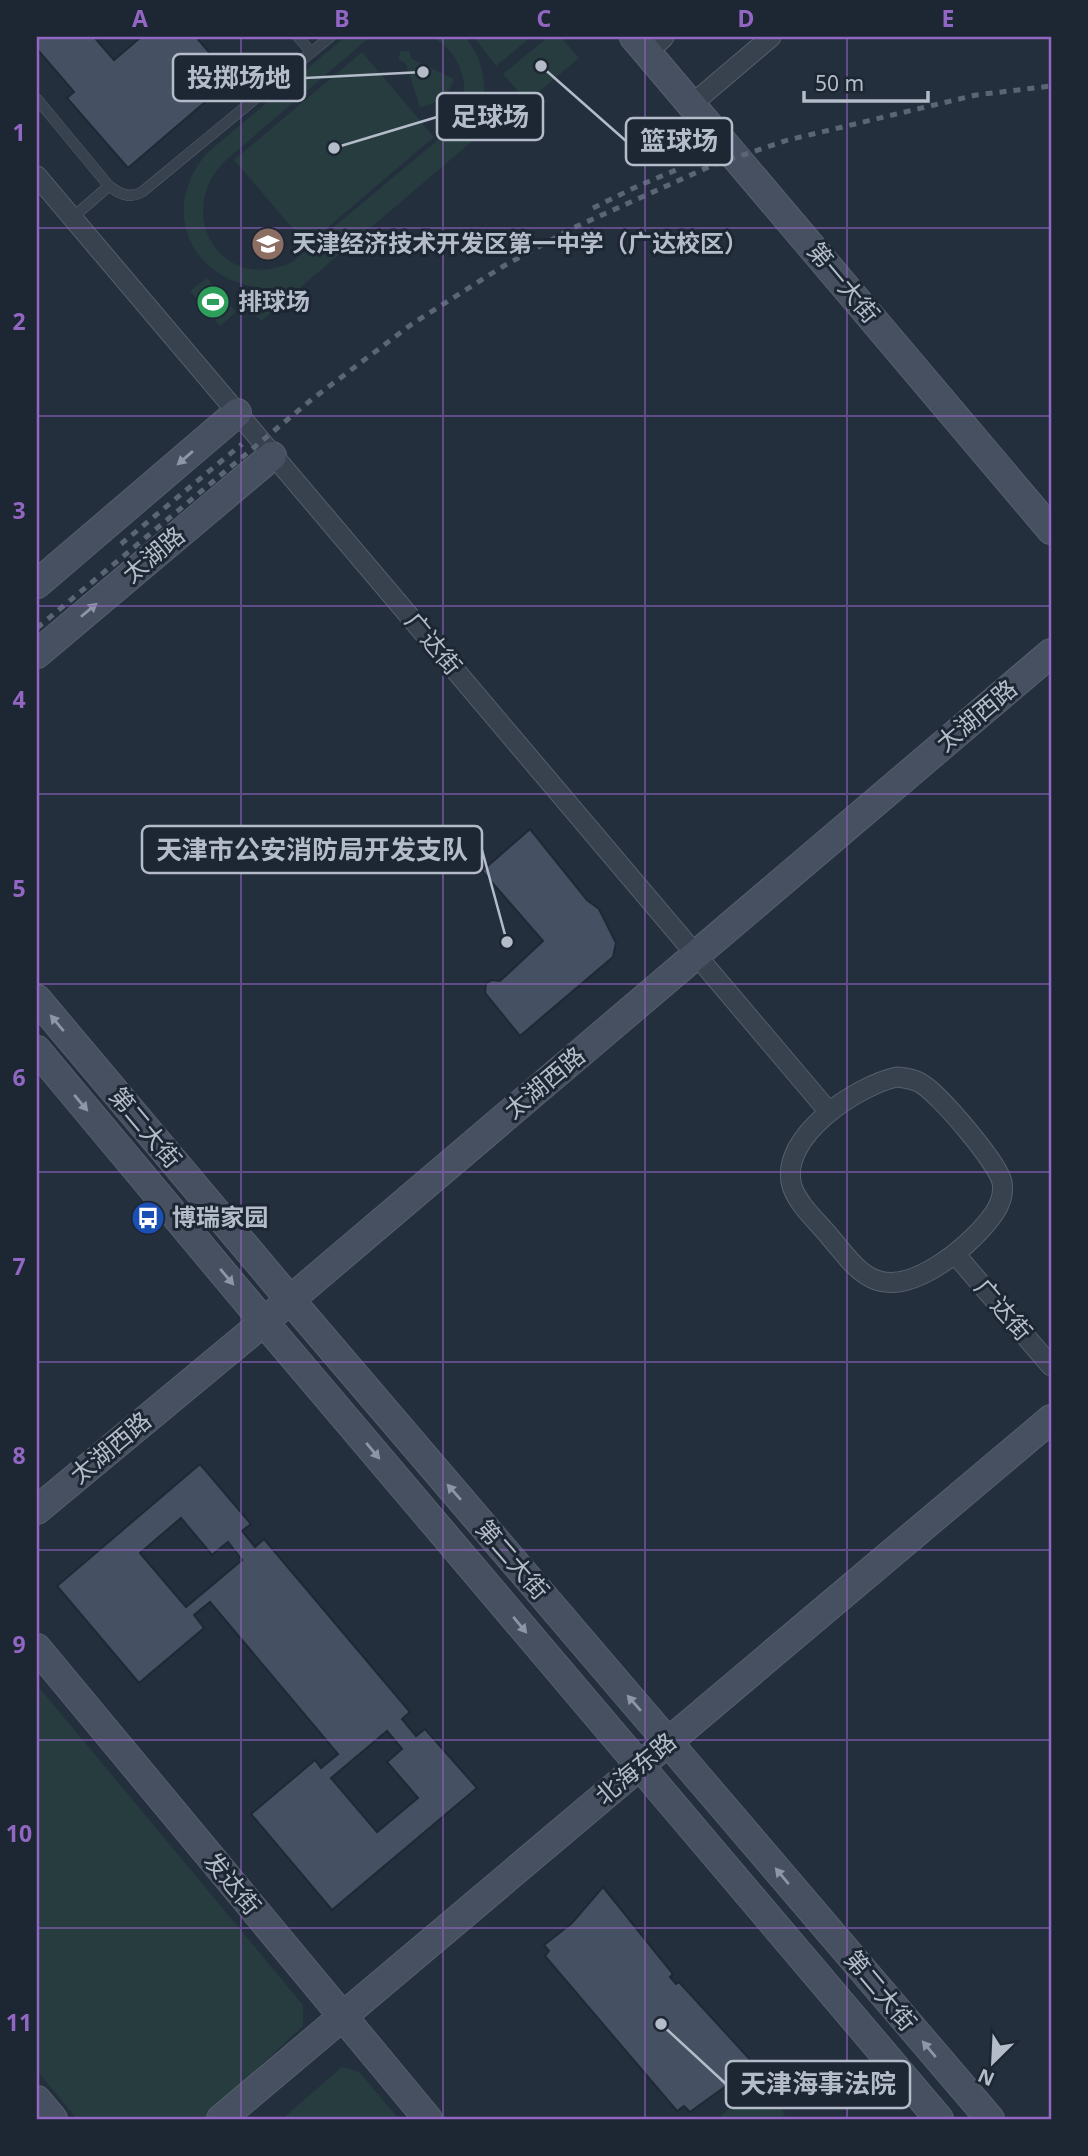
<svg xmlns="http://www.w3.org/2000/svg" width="1088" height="2156" font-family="'Noto Sans','Noto Sans SC',sans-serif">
  <rect width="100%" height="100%" fill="#242f3e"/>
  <g fill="#263c3f">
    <path d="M345 37H370L226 160C172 213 221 295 292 262L452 128C474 96 466 56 432 37H465C485 60 487 89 483 118L490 126 261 321 245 303 261 288C189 279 159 209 207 153Z"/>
    <path d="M474 37H531L496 66Z"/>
    <path d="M548 37H561L579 58 527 102 503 74Z"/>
    <path d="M401 51H409L412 59 454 79C448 96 437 104 420 107L406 64 398 59Z"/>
    <path d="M362 52 434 137 307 245 234 160Z"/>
    <path d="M207 278 236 312 220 326 190 291Z"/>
    <path d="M37 1685 303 2005V2026L203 2119H77L37 2071Z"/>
    <path d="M342 2067 359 2072 399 2119H282Z"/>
    <path d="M759 2083 785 2114 780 2119H717Z"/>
  </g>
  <g fill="#455162" stroke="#1f2835" stroke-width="2" fill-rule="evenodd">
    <path d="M37 37H94L114 60 141 37H196L232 79 128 168 67 98 74 92 37 49Z"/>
    <path d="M530 829 587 900 599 909 616 943 613 957 520 1036 485 993 486 983 492 980 500 981 543 941 482 871Z"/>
    <path d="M200 1464 251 1524 242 1531 255 1547 264 1539 410 1712 402 1719 416 1736 425 1729 477 1788 332 1910 251 1814 315 1760 321 1768 338 1754 210 1602 194 1615 204 1628 139 1683 57 1586ZM181 1518 212 1555 228 1542 242 1560 186 1607 140 1553ZM387 1731 402 1749 387 1762 418 1798 377 1832 331 1778Z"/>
    <path d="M603 1887 673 1974 670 1977 676 1984 679 1982 755 2065 690 2112 684 2106 677 2111 545 1956 549 1951 544 1945 572 1923Z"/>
  </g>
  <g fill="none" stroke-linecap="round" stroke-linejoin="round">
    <defs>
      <g id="lane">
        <path d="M298 37 311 52"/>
        <path d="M37 99 109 186C120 194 129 199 142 192L330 37"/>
        <path d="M72 218 109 186"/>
      </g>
      <g id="street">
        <path d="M659 42 664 37"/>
        <path d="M691 105 771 37"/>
        <path d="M37 176 829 1112"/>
        <path d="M897 1077C906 1078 915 1079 922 1084 940 1095 998 1163 1002 1182 1004 1193 1000 1204 995 1212 975 1242 915 1294 876 1280 857 1273 843 1252 830 1237 818 1222 798 1205 792 1186 778 1137 858 1085 897 1077Z"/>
        <path d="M956 1255 1051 1366"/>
      </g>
      <g id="secondary">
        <path d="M634 37 1051 530"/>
        <path d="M37 584 237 413"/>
        <path d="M37 654 272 456"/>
        <path d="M37 999 281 1289 990 2119"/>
        <path d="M37 1050 264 1322 939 2119"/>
        <path d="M37 1510 290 1300 1051 653"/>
        <path d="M37 1648 428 2119"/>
        <path d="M37 2100 53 2119"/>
        <path d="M221 2119 1051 1419"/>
      </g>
    </defs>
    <use href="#lane" stroke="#565f6c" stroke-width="11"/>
    <use href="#street" stroke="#565f6c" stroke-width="21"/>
    <use href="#secondary" stroke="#565f6c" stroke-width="30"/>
    <use href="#lane" stroke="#38414e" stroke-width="10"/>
    <use href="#street" stroke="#38414e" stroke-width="19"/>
    <use href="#secondary" stroke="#465061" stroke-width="28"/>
    <g stroke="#5a6575" stroke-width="5" stroke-dasharray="7 7" stroke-linecap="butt">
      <path d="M593 208 638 186 676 170"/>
      <path d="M121 544 242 444"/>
      <path d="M37 628 311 400 412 324 502 267 573 228 713 165 788 140 976 95 1051 86"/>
    </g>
  </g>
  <defs><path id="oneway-solid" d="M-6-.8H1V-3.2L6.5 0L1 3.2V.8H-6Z" transform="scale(1.75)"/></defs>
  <g fill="#8e96a5">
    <use href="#oneway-solid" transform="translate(185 458) rotate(139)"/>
    <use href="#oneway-solid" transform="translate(89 610) rotate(-40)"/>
    <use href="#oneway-solid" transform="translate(57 1023) rotate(-130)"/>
    <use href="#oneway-solid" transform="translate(81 1103) rotate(50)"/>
    <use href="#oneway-solid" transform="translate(227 1277) rotate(50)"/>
    <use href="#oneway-solid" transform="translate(373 1451) rotate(50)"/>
    <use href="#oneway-solid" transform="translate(454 1492) rotate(-131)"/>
    <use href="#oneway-solid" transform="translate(520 1625) rotate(50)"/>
    <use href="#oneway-solid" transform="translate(634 1703) rotate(-131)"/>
    <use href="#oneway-solid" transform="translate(782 1876) rotate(-130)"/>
    <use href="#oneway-solid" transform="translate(929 2049) rotate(-130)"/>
  </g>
  <path fill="none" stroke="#9266c3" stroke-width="2" stroke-opacity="0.55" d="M241 37V2119M443 37V2119M645 37V2119M847 37V2119M37 228H1051M37 416H1051M37 606H1051M37 794H1051M37 984H1051M37 1172H1051M37 1362H1051M37 1550H1051M37 1740H1051M37 1928H1051"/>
  <defs>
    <symbol id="school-disc" viewBox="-11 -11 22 22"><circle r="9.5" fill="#8d6e63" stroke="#1d2633"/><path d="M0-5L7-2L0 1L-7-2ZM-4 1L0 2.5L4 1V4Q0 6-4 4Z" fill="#fff"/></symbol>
    <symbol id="stadium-disc" viewBox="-11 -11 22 22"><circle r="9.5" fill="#2e9e5b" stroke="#1d2633"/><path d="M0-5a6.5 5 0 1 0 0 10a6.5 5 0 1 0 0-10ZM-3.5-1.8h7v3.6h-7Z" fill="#fff"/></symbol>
    <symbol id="bus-disc" viewBox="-11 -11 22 22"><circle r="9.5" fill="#1a4fb4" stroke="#1d2633"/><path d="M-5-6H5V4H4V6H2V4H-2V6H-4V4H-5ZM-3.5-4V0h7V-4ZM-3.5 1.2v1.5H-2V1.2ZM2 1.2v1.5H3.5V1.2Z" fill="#fff"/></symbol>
  </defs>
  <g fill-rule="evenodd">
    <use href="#school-disc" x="249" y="225" width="38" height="38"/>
    <use href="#stadium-disc" x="194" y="283" width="38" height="38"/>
    <use href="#bus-disc" x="129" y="1199" width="38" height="38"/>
  </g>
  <g text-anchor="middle" stroke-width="6" stroke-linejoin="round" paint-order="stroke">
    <g font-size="24" font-weight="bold" fill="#b4bcc9" stroke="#1d2633" text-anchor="start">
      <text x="292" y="252">天津经济技术开发区第一中学（广达校区）</text>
      <text x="238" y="310">排球场</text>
      <text x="172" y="1226">博瑞家园</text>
    </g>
    <g font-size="24" fill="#b4bcc9" stroke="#1d2633">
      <text transform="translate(843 283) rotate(50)" y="8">第一大街</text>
      <text transform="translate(154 555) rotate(-40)" y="8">太湖路</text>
      <text transform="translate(433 644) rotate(50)" y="8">广达街</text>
      <text transform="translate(977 716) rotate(-40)" y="8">太湖西路</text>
      <text transform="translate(545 1083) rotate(-40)" y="8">太湖西路</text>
      <text transform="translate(145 1128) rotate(50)" y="8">第二大街</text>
      <text transform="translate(1003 1310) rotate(49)" y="8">广达街</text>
      <text transform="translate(111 1448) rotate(-40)" y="8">太湖西路</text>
      <text transform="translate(512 1560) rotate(49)" y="8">第二大街</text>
      <text transform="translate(636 1769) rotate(-40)" y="8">北海东路</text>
      <text transform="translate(232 1884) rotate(50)" y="8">发达街</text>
      <text transform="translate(880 1991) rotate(50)" y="8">第二大街</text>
    </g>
  </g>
  <path fill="none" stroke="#b4bcc9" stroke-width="2.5" d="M423 72L305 78M334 148L437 117M541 66L626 141M507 942L482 850M661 2024L726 2084"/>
  <g fill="#b4bcc9" stroke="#1d2633" stroke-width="2.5">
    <circle cx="423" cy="72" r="7"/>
    <circle cx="334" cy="148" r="7"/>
    <circle cx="541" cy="66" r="7"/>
    <circle cx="507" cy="942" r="7"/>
    <circle cx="661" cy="2024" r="7"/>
  </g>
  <g fill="#1d2633" stroke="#b4bcc9" stroke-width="2.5">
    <rect x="173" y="54" width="132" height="47" rx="7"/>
    <rect x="437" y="93" width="106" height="47" rx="7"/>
    <rect x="626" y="118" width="106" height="47" rx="7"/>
    <rect x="142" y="826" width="340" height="47" rx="7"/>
    <rect x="726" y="2061" width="184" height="47" rx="7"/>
  </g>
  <g font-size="26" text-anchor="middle" font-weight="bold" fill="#b4bcc9">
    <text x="239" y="87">投掷场地</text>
    <text x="490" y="126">足球场</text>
    <text x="679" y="150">篮球场</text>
    <text x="312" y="859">天津市公安消防局开发支队</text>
    <text x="818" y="2093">天津海事法院</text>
  </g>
  <rect width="1088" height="2156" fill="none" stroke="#1d2633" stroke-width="77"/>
  <g transform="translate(993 2062) rotate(204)" stroke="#1d2633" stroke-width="5" paint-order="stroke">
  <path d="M0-5L12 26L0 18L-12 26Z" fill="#b4bcc9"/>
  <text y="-10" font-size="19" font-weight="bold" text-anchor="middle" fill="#b4bcc9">N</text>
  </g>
  <path d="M804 91v10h124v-10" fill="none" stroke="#b4bcc9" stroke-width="3.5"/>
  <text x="815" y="91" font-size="21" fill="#b4bcc9" stroke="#1d2633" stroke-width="5" paint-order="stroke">50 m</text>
  <rect x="38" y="38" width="1012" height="2080" fill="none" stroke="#9266c3" stroke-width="2.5"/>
  <g font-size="23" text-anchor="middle" font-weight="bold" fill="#9266c3">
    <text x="140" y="27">A</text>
    <text x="342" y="27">B</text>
    <text x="544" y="27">C</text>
    <text x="746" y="27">D</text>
    <text x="948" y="27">E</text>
    <text x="19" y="141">1</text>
    <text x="19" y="330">2</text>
    <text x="19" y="519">3</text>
    <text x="19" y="708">4</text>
    <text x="19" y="897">5</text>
    <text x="19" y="1086">6</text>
    <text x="19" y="1275">7</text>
    <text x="19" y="1464">8</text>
    <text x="19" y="1653">9</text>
    <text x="19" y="1842">10</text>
    <text x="19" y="2031">11</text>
  </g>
</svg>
